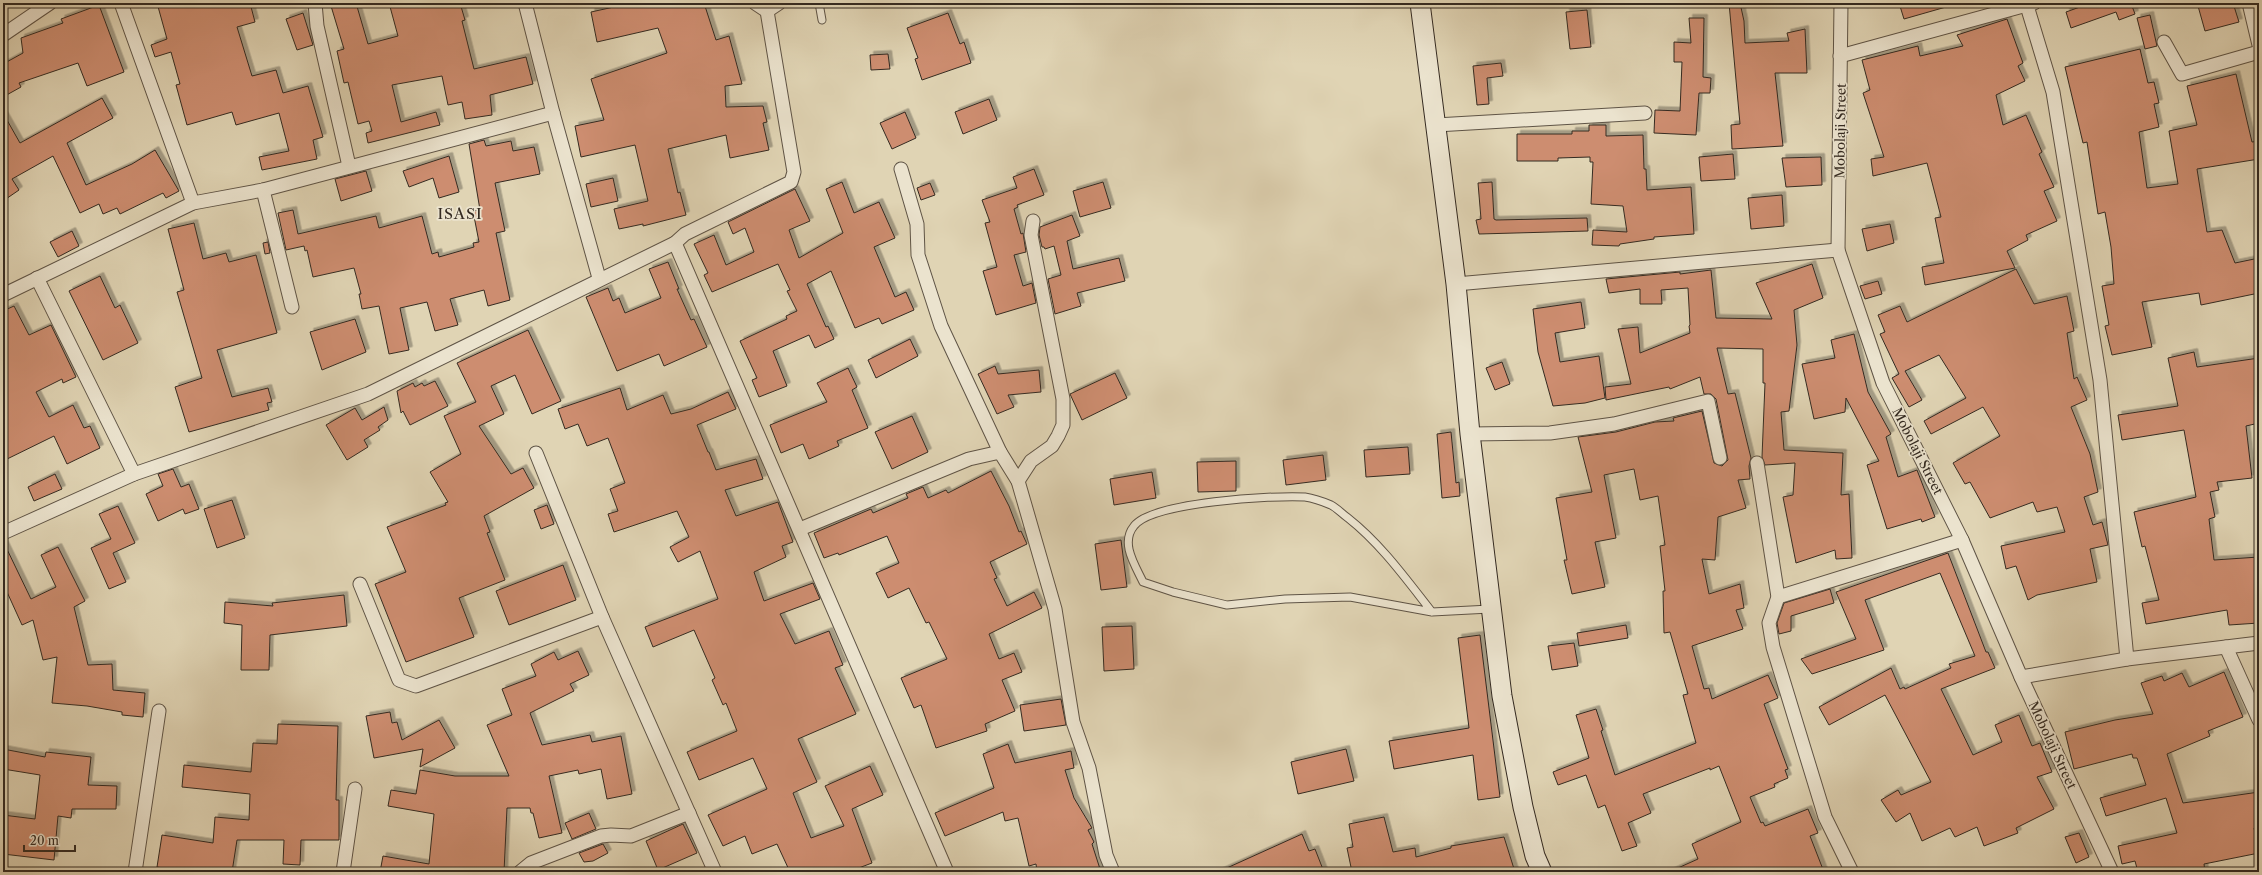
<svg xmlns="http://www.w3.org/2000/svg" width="2262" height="875" font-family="'Libre Caslon Text',serif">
  <defs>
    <filter id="shadow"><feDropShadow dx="3.5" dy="-3.5" stdDeviation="0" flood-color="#0004"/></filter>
  </defs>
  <rect width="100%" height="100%" fill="#e0d4b4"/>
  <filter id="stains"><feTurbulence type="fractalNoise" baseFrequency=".005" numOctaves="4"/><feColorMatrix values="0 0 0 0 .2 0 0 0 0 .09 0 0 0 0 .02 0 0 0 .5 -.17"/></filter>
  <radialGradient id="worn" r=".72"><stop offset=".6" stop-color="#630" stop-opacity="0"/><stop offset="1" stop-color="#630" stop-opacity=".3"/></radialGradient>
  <g fill="#cd8d6f" stroke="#342a21" filter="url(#shadow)">
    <path d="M157 3H250L255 22 237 27 252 76 276 70 283 93 308 86 323 137 313 140 317 159 262 170 259 157 289 151 279 113 236 125 232 112 187 125 176 85 180 84 171 52 155 57 151 45 167 39Z"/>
    <path d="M342 3H356L368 44 398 36 389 3H460L465 20 462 21 474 69 526 57 533 84 490 95 492 115 465 119 462 102 448 105 442 76 392 85 401 122 436 112 440 125 368 143 366 133 372 131 369 121 358 124 348 82 344 83 337 51 344 49 331 6Z"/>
    <path d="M632 3H704L716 40 729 36 742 84 725 86 726 107 763 106 767 122 763 123 769 150 730 158 726 135 668 149 678 193 680 192 686 215 643 226V224L619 229 614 209 648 201 635 145 581 157 575 126 604 120 591 79 667 53 658 28 597 42 591 12Z"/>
    <path d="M1729 3H1740L1744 21 1745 43 1789 41 1787 33 1805 29 1807 73H1775L1783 146 1732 149 1731 125 1740 124Z"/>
    <path d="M1899 3H1945L1946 7 1904 19Z"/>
    <path d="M2091 3H2135L2136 5 2132 6 2135 14 2119 20 2116 12 2071 28 2066 12Z"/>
    <path d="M2210 3H2233L2239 22 2205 31 2198 6Z"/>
    <path d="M99 5 124 72 87 86 78 63 19 83 21 87 3 97V64L23 53 21 38 63 23 61 19Z"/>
    <path d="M1587 10 1591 47 1570 49 1566 12Z"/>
    <path d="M303 13 313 45 297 50 286 19Z"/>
    <path d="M948 13 960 44 964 42 971 63 922 80 915 59 918 58 907 28Z"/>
    <path d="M2150 15 2157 46 2145 49 2137 18Z"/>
    <path d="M1689 18H1704L1703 77 1711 78 1710 93H1699L1696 135 1654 133 1655 110 1680 111 1682 62H1674V42L1691 43Z"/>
    <path d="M2007 19 2023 63 2018 66 2025 81 1996 95 2003 125 2026 115 2042 152 2039 154 2054 187 2044 191 2057 221 2026 235 2028 240 2007 251 2015 268 1925 285 1922 267 1944 263 1935 218 1941 217 1927 163 1873 176 1871 159 1884 157 1863 93 1870 90 1862 60 1918 46 1920 56 1963 46 1957 35Z"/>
    <path d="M2140 49 2148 83 2154 82 2159 103 2154 104 2159 127 2139 132 2147 188 2178 184 2169 131 2197 125 2187 86 2236 74 2252 142 2259 141V159L2197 169 2207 232 2222 230 2235 263 2259 258V293L2201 305 2199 293 2142 302 2152 347 2112 355 2105 326 2109 325 2102 286 2114 284 2111 247 2105 212 2098 214 2087 142 2083 143 2065 67Z"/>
    <path d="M888 54 890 69 871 70 870 55Z"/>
    <path d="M1501 63 1503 76 1487 78 1489 104 1477 105 1473 66Z"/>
    <path d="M102 98 113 118 67 143 86 185 132 164 155 150 179 191 166 198 163 193 120 214 117 208 103 214 99 204 80 213 53 156 12 179 19 190 3 201V113L20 143Z"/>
    <path d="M989 99 997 120 963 134 955 112Z"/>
    <path d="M905 112 916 138 892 149 880 123Z"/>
    <path d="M1589 125H1606V136L1643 135 1644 169H1646L1647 190 1691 187 1694 234 1654 237V239L1620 244 1619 246 1592 245 1593 230 1627 232 1623 206 1591 204 1593 162H1590V157L1558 158V161H1517V134H1572V131H1589Z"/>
    <path d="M484 140 486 146 511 141 513 151 534 147 540 174 495 183 505 231 496 233 510 300 488 306 484 290 450 299 458 325 435 331 427 302 400 308 409 350 389 354 379 306 362 309 359 294H361L354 268 313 277 307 250 305 251 304 246 286 250 278 213 293 210 298 234 376 216 379 228 422 216 432 254 438 252 439 257 474 247 473 243 479 242 473 211 480 210 469 144Z"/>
    <path d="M1733 154 1735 179 1701 181 1699 157Z"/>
    <path d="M449 156 459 192 439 198 433 178 409 187 403 171Z"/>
    <path d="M1821 157 1822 185 1786 187 1782 158Z"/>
    <path d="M1034 169 1044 195 1017 205 1018 207 1014 209 1021 234 1023 233 1026 252 1014 255 1023 286 1032 283 1036 303 996 315 983 271 997 267 985 223 990 222 982 200 1017 188 1013 177Z"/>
    <path d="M366 171 372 191 341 201 335 179Z"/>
    <path d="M613 178 618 201 591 207 586 184Z"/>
    <path d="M842 182 854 213 879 202 895 238 874 247 895 297 906 292 914 310 882 324 879 318 855 328 831 271 807 284 826 327 828 326 834 339 815 348 809 335 773 351 787 386 759 397 752 380 757 378 740 341 787 319 786 316 797 311 787 291 790 290 778 264 712 292 704 275 708 273 694 244 714 235 726 265 754 252 745 228 733 234 728 222 795 189 810 221 789 230 799 258 843 233 826 189Z"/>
    <path d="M1103 182 1111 208 1080 217 1073 191Z"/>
    <path d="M1492 182 1494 219 1496 220 1587 218 1588 231 1479 234 1476 220 1481 219 1478 183Z"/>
    <path d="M930 183 935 195 921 200 917 188Z"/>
    <path d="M1782 195 1784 226 1751 229 1748 198Z"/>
    <path d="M1072 215 1080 236 1067 241 1073 269 1119 258 1125 281 1077 293 1081 306 1055 314 1048 279 1061 275 1054 246 1045 249 1044 247H1042L1039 235 1040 227Z"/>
    <path d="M194 223 203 259 226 253 229 262 256 255 277 333 217 350 232 397 268 388 272 402 267 403 269 410 189 432 175 387 202 378 177 292 184 290 168 229Z"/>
    <path d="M1890 224 1894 243 1867 251 1862 229Z"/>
    <path d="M72 231 79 246 58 257 50 242Z"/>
    <path d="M268 242 270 253 265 254 263 243Z"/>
    <path d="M668 262 679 289H677L691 320 694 319 707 347 664 366 659 354 617 371 586 297 608 288 613 301 619 298 625 313 661 298 649 269Z"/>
    <path d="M1812 264 1823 298 1794 310 1797 345 1789 411 1781 412 1784 450 1843 453 1841 495 1849 494 1852 558 1836 559 1835 550 1796 563 1783 497 1793 495 1795 463 1765 465 1762 457 1765 383H1763V349L1717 348 1728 394 1735 393 1751 458 1749 466 1750 479 1738 480 1746 508 1718 517 1715 560 1702 559 1709 594 1740 584 1744 608 1736 610 1743 629 1692 646 1704 689 1709 688 1712 699 1768 675 1778 698 1764 704 1788 769 1785 770 1788 778 1774 784 1775 787 1750 797 1761 823 1763 822 1765 826 1808 809 1818 833 1810 836 1824 872H1669L1698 859 1692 844 1741 822 1719 766 1710 770V768L1643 794 1651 813 1628 823 1637 846 1622 851 1605 805 1598 808 1586 775 1558 785 1553 772 1589 758 1576 715 1596 709 1603 730 1601 731 1615 775 1696 743 1683 695 1688 694 1670 632 1664 633 1663 591H1665L1660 546 1665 545 1658 496 1640 500 1634 469 1604 475 1616 538 1595 542 1605 587 1572 594 1564 560H1567L1556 498 1592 492 1578 437 1616 432 1655 422 1674 421 1673 418 1702 411 1714 463 1722 466 1728 460 1716 399 1711 394H1704L1700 377 1670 389 1669 387 1606 400 1605 387 1631 384 1618 329 1638 327 1640 353 1690 333 1689 326 1690 325 1688 288 1661 290 1662 304H1640V289L1609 293 1606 279 1680 272V274L1711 270 1716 318 1772 319 1756 283Z"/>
    <path d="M2016 269 2034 304 2067 296 2074 331 2067 333 2074 379 2077 377 2087 400 2071 407 2090 454 2098 492 2084 497 2093 525 2102 522 2108 545 2090 549 2097 582 2037 595 2028 600 2016 566 2006 569 2001 546 2065 532 2057 507 2037 512 2033 502 1990 518 1970 482 1965 484 1953 463 2000 436 1983 407 1931 434 1924 421 1966 398 1939 355 1905 371 1922 400 1909 407 1892 378 1899 374 1880 334 1885 332 1878 315 1900 306 1907 322Z"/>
    <path d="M100 276 115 308 120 305 138 343 103 360 69 291Z"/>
    <path d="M1878 281 1882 294 1865 299 1860 286Z"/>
    <path d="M1581 302 1585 328 1555 333 1560 362 1599 356 1605 398 1585 403 1553 406 1538 352 1533 309Z"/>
    <path d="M14 306 29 335 51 325 76 377 63 383 62 379 36 392 49 417 73 405 84 428 90 426 100 448 67 464 54 436 3 461V311Z"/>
    <path d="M355 319 366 352 322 370 310 332Z"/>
    <path d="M528 330 561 401 532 414 515 375 491 386 504 414 479 426 511 474 523 468 534 488 484 516 490 532 487 533 505 580 459 598 474 637 406 662 375 584 406 572 387 527 446 505 445 503 448 502 430 472 461 454 444 416 476 402 457 363Z"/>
    <path d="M1854 334 1868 392 1891 434 1886 437 1898 477 1917 470 1935 517 1922 522 1921 519 1887 529 1867 465 1879 461 1846 398 1845 412 1814 419 1802 364 1835 358 1831 340Z"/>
    <path d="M910 339 918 356 876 378 868 360Z"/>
    <path d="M2194 352 2197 367 2259 358V423L2246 426 2252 478 2217 482 2219 490 2210 492 2215 517 2209 519 2214 560 2259 557V623L2229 625 2227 610 2146 624 2142 603 2159 600 2145 546 2142 547 2134 512 2196 497 2184 430 2122 440 2118 415 2178 406 2168 358Z"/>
    <path d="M1502 362 1510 384 1495 390 1486 368Z"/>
    <path d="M995 366 998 374 1039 370 1041 392 1008 395 1014 407 997 414 978 374Z"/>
    <path d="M848 368 857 387 852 390 868 428 837 441 839 446 809 459 803 444 781 453 770 425 827 402 817 383Z"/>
    <path d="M1115 373 1127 398 1082 420 1070 394Z"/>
    <path d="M435 381 448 406 410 425 403 411 401 413 397 391 413 383 415 387 422 383 424 386Z"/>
    <path d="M620 388 627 410 663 395 671 414 691 409 728 392 736 409 697 425 708 452H709L716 470 756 459 763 479 725 490 736 516 778 502 793 542 782 546 786 557 754 572 764 601 813 583 820 599 780 614 795 644 829 631 843 665 835 668 856 714 798 739 817 782 793 793 811 838 844 826 825 786 870 766 883 795 852 809 872 863 848 872H790L777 844 752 854 745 836 723 846 708 815 767 789 753 758 699 780 687 752 737 731 726 703 723 705 712 680 715 678 694 630 653 647 645 627 718 599 700 551 678 562 670 547 689 537 677 511 614 532 608 514 618 511 610 489 625 483 608 438 587 446 578 424 565 429 558 409Z"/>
    <path d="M384 407 388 420 378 427 380 430 364 440 368 447 347 460 326 425 355 408 362 420Z"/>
    <path d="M912 416 928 452 892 469 875 432Z"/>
    <path d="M1451 432 1456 483 1459 482 1460 496 1442 498 1437 434Z"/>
    <path d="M1408 447 1410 474 1366 477 1364 450Z"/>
    <path d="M1323 455 1326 480 1286 485 1283 460Z"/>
    <path d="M1236 461V491L1198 492 1197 462Z"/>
    <path d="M173 469 181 487 189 484 199 509 185 514 183 509 158 521 146 494 163 486 158 474Z"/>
    <path d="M991 471 1009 506 1019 532 1021 531 1027 544 990 562 997 578 994 579 1007 606 1034 592 1042 608 989 634 999 659 1014 653 1022 672 1002 680 1015 711 985 724 987 731 936 748 921 705 914 708 901 678 947 659 929 622 926 623 909 588 888 598 876 573 899 563 887 536 839 555 838 553 824 558 814 533 871 509 873 513 908 498 906 494 923 487 928 498 946 490 948 493Z"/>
    <path d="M1152 472 1156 498 1114 505 1110 479Z"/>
    <path d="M55 474 62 489 34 501 28 487Z"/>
    <path d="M232 500 245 538 217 548 204 509Z"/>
    <path d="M547 505 554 524 541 529 534 510Z"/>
    <path d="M118 506 135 543 113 553 126 582 109 589 91 548 111 539 99 514Z"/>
    <path d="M1121 540 1127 587 1101 590 1095 544Z"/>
    <path d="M3 541 31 599 56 587 41 555 58 547 85 601 74 607 88 665 112 664 113 690 145 693 143 717 122 715V712L87 706 52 703 57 657 43 660 33 620 22 625 7 592 3 594Z"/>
    <path d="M1948 553 1986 652H1988L1995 668 1941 689 1973 755 2002 742 1995 725 2019 715 2032 746 2040 743 2052 772 2037 777 2054 809 2016 828 2018 833 1984 846 1977 827 1955 837 1950 828 1922 841 1910 813 1896 822 1881 800 1898 790 1901 795 1931 782 1885 695 1829 725 1819 707 1891 668 1900 689 1904 687 1905 689 1951 668 1949 664 1975 656 1940 573 1865 600 1884 650 1812 674 1801 659 1856 639 1836 592Z"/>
    <path d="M563 565 576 600 509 625 496 591Z"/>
    <path d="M1830 589 1834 603 1791 616V631L1779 634 1777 623 1784 603Z"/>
    <path d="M344 595 347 626 270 635 269 670H241L242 625 224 623 225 602 273 606 272 603Z"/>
    <path d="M1626 625 1628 638 1579 646 1577 633Z"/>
    <path d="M1132 626 1134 669 1104 671 1102 627Z"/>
    <path d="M1480 635 1500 797 1478 800 1473 755 1394 769 1389 741 1469 728 1458 638Z"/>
    <path d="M1574 643 1578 666 1552 670 1548 646Z"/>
    <path d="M578 651 589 675 570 684 574 691 530 713 542 745 590 735 592 742 621 736 632 794 607 799 601 769 579 774 578 770 549 776 562 833 539 838 533 813H531L530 808H507L504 872H380L383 856 429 864 434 814 388 806 391 790 416 794 420 770 455 776H509L487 725 512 715 502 689 536 676 531 664 554 652 558 660Z"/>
    <path d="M2224 672 2243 717 2208 731 2210 736 2167 754 2183 803 2259 792V827L2254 828 2259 853 2204 864 2205 872H2138L2135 861 2122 864 2118 846 2177 833 2166 798 2106 816 2100 798 2146 785 2137 758H2133L2132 754 2074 769 2065 732 2115 720 2153 714 2141 683 2162 676 2164 681 2182 673 2189 687Z"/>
    <path d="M1061 699 1066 725 1024 731 1020 705Z"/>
    <path d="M390 712 392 723 397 722 402 740 439 720 455 748 420 767 423 749 374 758 366 716Z"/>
    <path d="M278 724 338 726 336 800H339V840H301L300 865 283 864 284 840H237L232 872H186L157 867 162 835 213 843 215 817 249 820 250 794 182 787 184 765 251 772 253 743 277 744Z"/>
    <path d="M1008 744 1015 763 1071 751 1074 768 1065 770 1074 798 1092 828 1088 830 1094 842 1092 844 1101 872H1037L1036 864 1029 866 1018 818 1005 821 1003 812 945 836 935 813 994 788 983 754Z"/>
    <path d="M3 749 45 757 46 752 91 757 88 785 117 786 116 809H72L71 818 58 816 54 860 3 854V815L35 819 40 775 3 769Z"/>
    <path d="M1346 749 1354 781 1298 794 1291 762Z"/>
    <path d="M589 813 596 829 572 839 565 823Z"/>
    <path d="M1384 817 1393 852 1415 848 1416 857 1451 848V846L1504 837 1515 872H1352L1347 848 1353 847 1349 824Z"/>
    <path d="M683 824 697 853 658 870 646 841Z"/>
    <path d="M2079 833 2089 857 2076 863 2065 837Z"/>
    <path d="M1302 834 1309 851 1315 849 1324 872H1218Z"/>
    <path d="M603 844 608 853 593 861 584 862 579 853Z"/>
  </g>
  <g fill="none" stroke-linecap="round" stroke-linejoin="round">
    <defs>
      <g id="lane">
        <path d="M819 3 822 20"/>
        <path d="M1432 612C1406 579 1381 544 1348 518 1342 514 1337 508 1331 505 1324 502 1312 498 1305 497 1274 495 1152 502 1134 526 1120 543 1135 565 1143 582L1173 592 1227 605 1285 599 1350 597 1432 612 1490 609"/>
      </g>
      <g id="street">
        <path d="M121 3 193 203"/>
        <path d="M315 3 317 26 349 166"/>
        <path d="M525 3 553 113 599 278"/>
        <path d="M1841 3 1838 250 1883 383 1962 540 2021 677 2112 872"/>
        <path d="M2249 3 2259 45"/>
        <path d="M2027 6 2053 92 2100 380 2127 659"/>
        <path d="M767 11 779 3"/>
        <path d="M3 35 50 3"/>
        <path d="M2164 42 2182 74 2259 52"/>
        <path d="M1840 56 2034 3"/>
        <path d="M1436 125 1645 113"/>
        <path d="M901 169 917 224 918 255 941 326 1000 452"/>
        <path d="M263 190 292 307"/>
        <path d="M1033 221 1031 235 1063 399V425L1058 436 1052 446 1031 461 1018 481 1055 609 1073 722 1089 768 1106 855 1113 872"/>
        <path d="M675 243 947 872"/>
        <path d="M1456 284 1838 250"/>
        <path d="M3 295 193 203 263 190 553 113"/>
        <path d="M1470 434 1550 433 1614 424 1708 401 1720 458"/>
        <path d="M536 453 602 617 715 872"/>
        <path d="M1757 463 1778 597 1769 623 1773 647 1825 817 1852 872"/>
        <path d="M134 474 368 394 675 243 685 234 791 182 794 172 767 11 755 3"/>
        <path d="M800 529 969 459 1000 452 1018 481"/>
        <path d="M3 533 134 474 37 278"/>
        <path d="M360 584 399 680 416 686 602 617"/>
        <path d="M1778 597 1962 540"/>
        <path d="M2226 647 2259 720"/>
        <path d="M2021 677 2127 659 2259 643"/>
        <path d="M135 872 159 711"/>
        <path d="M343 872 355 789"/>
        <path d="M520 872 531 863 601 836 611 835 631 836 689 813"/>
      </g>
      <path id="secondary" d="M1420 3 1456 284 1470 434 1502 696 1523 807 1535 856 1542 872"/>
    </defs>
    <use href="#lane" stroke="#5f5446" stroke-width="9"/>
    <use href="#street" stroke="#5f5446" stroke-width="15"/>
    <use href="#secondary" stroke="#342a21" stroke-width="21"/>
    <use href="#lane" stroke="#ebe3ce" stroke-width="7"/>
    <use href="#street" stroke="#ebe3ce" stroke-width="13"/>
    <use href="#secondary" stroke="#ebe3ce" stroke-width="19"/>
  </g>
  <g text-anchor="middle" stroke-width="3.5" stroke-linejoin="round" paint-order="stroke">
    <g font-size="13" fill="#342a21" stroke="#ebe3ce">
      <text transform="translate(1840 131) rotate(-89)" y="5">Mobolaji Street</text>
      <text transform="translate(1918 451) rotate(63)" y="5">Mobolaji Street</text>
      <text transform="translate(2053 745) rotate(65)" y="5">Mobolaji Street</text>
    </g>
    <g font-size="15" letter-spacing="1" fill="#342a21" stroke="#ebe3ce">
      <text x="460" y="219">ISASI</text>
    </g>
  </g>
  <rect width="2262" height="875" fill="none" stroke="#e0d4b4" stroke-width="16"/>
  <rect x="4" y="4" width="2254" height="867" fill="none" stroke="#342a21" stroke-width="2"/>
  <rect x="8" y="8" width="2246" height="859" fill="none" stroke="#342a21"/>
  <path d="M24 845v6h51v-6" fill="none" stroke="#342a21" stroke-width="2"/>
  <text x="30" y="845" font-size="12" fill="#342a21" stroke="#ebe3ce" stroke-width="3" paint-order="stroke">20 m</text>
  <rect width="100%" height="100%" filter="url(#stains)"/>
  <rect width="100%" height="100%" fill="url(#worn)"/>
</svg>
